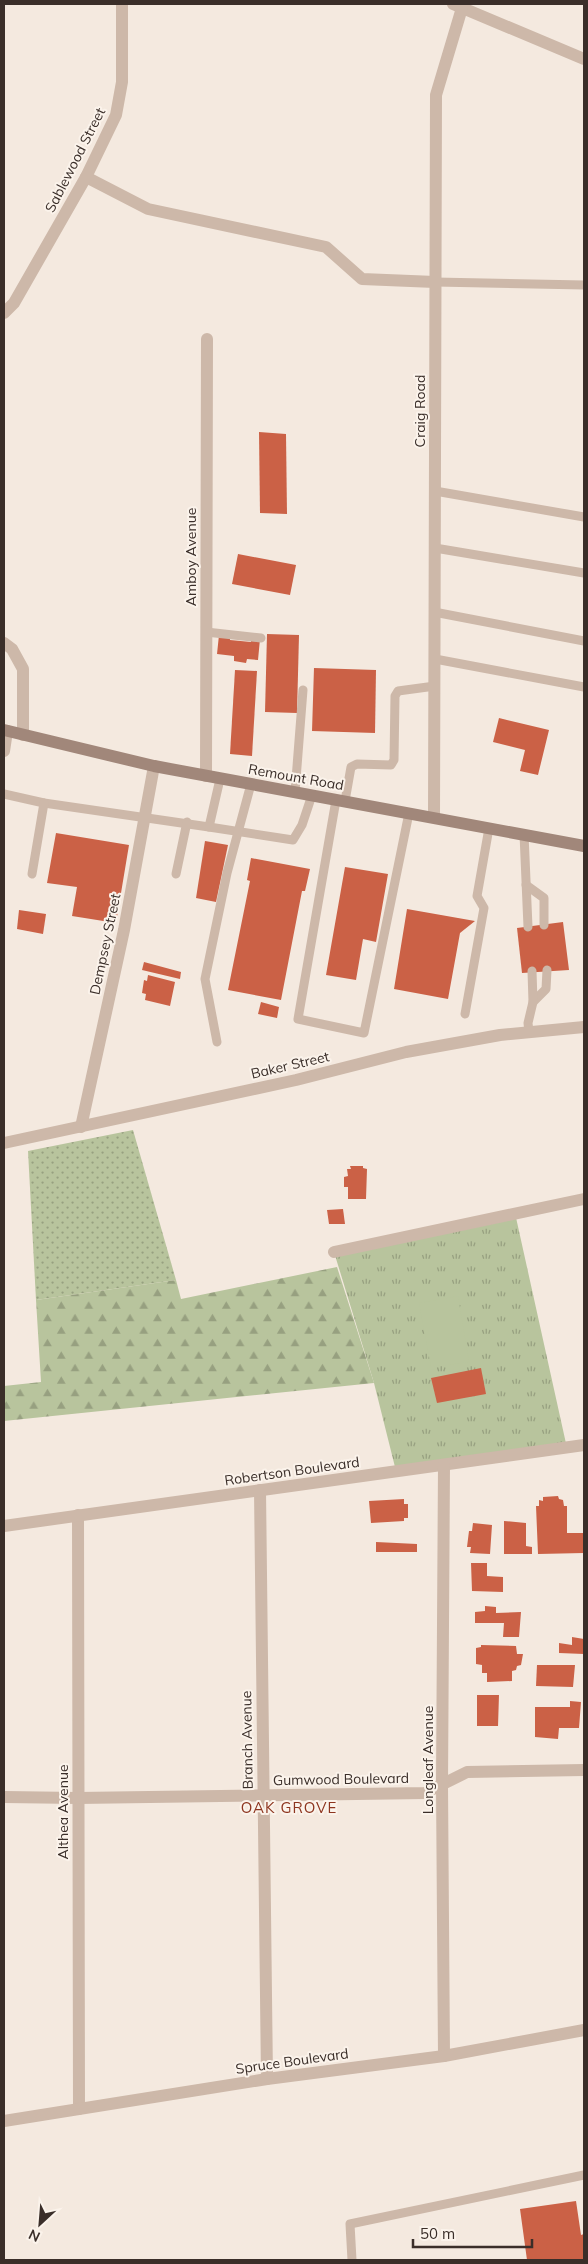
<svg xmlns="http://www.w3.org/2000/svg" width="588" height="2264" font-family="Mulish,sans-serif">
  <defs>
    <pattern id="grass-dots" width="8" height="8" patternUnits="userSpaceOnUse" patternTransform="scale(1.25)"><rect width="8" height="8" fill="#b8c49d"/><path d="M2 2h.1M6 6h.1" fill="none" stroke="#97a080" stroke-width="1.8" stroke-linecap="round"/></pattern>
    <pattern id="forest-firs" width="22" height="20" patternUnits="userSpaceOnUse" patternTransform="scale(1.25)"><rect width="22" height="20" fill="#b8c49d"/><path d="M5 1l3.5 6h-7zM16 11l3.5 6h-7z" fill="#97a080"/></pattern>
    <pattern id="park-tufts" width="24" height="20" patternUnits="userSpaceOnUse" patternTransform="scale(1.25)"><rect width="24" height="20" fill="#b8c49d"/><path d="M3 7l-1-3M5 7V3M7 7l1-3M15 17l-1-3M17 17v-4M19 17l1-3" fill="none" stroke="#97a080"/></pattern>
  </defs>
  <rect width="100%" height="100%" fill="#f4e9df"/>
  <path fill="url(#grass-dots)" d="M133 1130 176 1280 36 1300 28 1151Z"/>
  <path fill="url(#forest-firs)" d="M337 1267 374 1383 4 1421V1386L41 1382 36 1300 176 1280 181 1299Z"/>
  <path fill="url(#park-tufts)" d="M515 1213 567 1448 396 1471 374 1383 334 1252Z"/>
  <path fill="#b8c49d" d="M458 1296 469 1362 431 1367 419 1303Z"/>
  <g fill="#cb6146">
    <path d="M259 432 286 434 287 514 260 513Z"/>
    <path d="M238 554 296 565 290 595 232 584Z"/>
    <path d="M267 634 299 635 297 713 265 712Z"/>
    <path d="M219 635 230 637V640L251 642V639H260L258 660 247 659 246 663 234 661V656L217 654Z"/>
    <path d="M314 668 376 670 375 733 312 731Z"/>
    <path d="M235 670 257 671 252 756 230 754Z"/>
    <path d="M499 718 549 730 538 775 520 771 525 750 493 742Z"/>
    <path d="M56 833 129 845 116 923 72 916 77 887 47 883Z"/>
    <path d="M205 841 228 845 216 902 196 898Z"/>
    <path d="M251 858 310 869 305 891H302L281 1000 228 990 250 881 247 880Z"/>
    <path d="M345 867 388 874 376 942 363 939 356 980 326 975Z"/>
    <path d="M407 909 475 921 460 933 448 999 394 989Z"/>
    <path d="M19 910 46 914 43 934 17 929Z"/>
    <path d="M563 922 569 970 522 973 517 928Z"/>
    <path d="M144 962 181 972 180 979 142 970Z"/>
    <path d="M148 975 175 982 170 1006 145 1000 146 994 142 993 144 980 147 981Z"/>
    <path d="M261 1002 279 1007 277 1018 258 1014Z"/>
    <path d="M350 1166H363V1168L367 1169 366 1199H348V1187H344V1177L348 1176 347 1169H351Z"/>
    <path d="M343 1209 345 1224H329L327 1210Z"/>
    <path d="M481 1368 486 1394 437 1403 431 1378Z"/>
    <path d="M558 1496 559 1499 563 1500 564 1506H567V1533H584V1553L538 1554 536 1506H539V1500L543 1501V1497Z"/>
    <path d="M404 1499V1504H408V1518H404V1521L371 1523 369 1501Z"/>
    <path d="M504 1521 526 1523V1546L532 1547V1554H504Z"/>
    <path d="M473 1523 492 1525 490 1554 470 1553 471 1547H467L469 1531H472Z"/>
    <path d="M376 1542 417 1544V1552H376Z"/>
    <path d="M471 1563H487V1576L503 1577V1592L472 1591Z"/>
    <path d="M485 1606 496 1607V1613L521 1612 519 1637H503L504 1623H475V1612L485 1611Z"/>
    <path d="M572 1637 584 1639V1654L559 1653V1643L572 1645Z"/>
    <path d="M481 1645 516 1646 517 1654H523L521 1665 517 1666 516 1670 512 1671V1681L487 1682V1673H482V1665L476 1664V1648L481 1647Z"/>
    <path d="M537 1665H575L573 1687 536 1686Z"/>
    <path d="M477 1695H499L498 1726H477Z"/>
    <path d="M570 1701 581 1702 579 1728H559L558 1739 535 1737V1707H570Z"/>
    <path d="M576 2201 581 2235 584 2234V2260H527L520 2209Z"/>
  </g>
  <g fill="none" stroke-linecap="round" stroke-linejoin="round">
    <g stroke="#cdb8a9" stroke-width="9">
      <path d="M435 282 584 285"/>
      <path d="M435 491 584 517"/>
      <path d="M435 548 584 573"/>
      <path d="M434 612 584 641"/>
      <path d="M206 632 261 638"/>
      <path d="M435 659 584 687"/>
      <path d="M295 792 303 690"/>
      <path d="M4 794 44 803 209 827 220 779"/>
      <path d="M336 800 298 1019 364 1033 409 813"/>
      <path d="M345 801 351 767 357 764 391 765 394 760 395 696 398 691 435 686"/>
      <path d="M209 827 293 840 302 825 312 795"/>
      <path d="M524 834 528 927"/>
      <path d="M32 874 44 803"/>
      <path d="M176 874 187 822"/>
      <path d="M526 885 544 898V925"/>
      <path d="M533 1002 546 989 547 970"/>
      <path d="M465 1014 484 908 477 896 489 828"/>
      <path d="M529 1032 528 1023 533 1002 532 971"/>
      <path d="M217 1042 205 979 227 873 251 784"/>
      <path d="M352 2260 350 2224 584 2175"/>
    </g>
    <g stroke="#cdb8a9" stroke-width="12">
      <path d="M453 4 584 59"/>
      <path d="M86 177 148 209 326 247 362 279 435 282"/>
      <path d="M4 313 14 303 86 177 116 115 122 82V4"/>
      <path d="M4 643 12 649 23 669V735"/>
      <path d="M4 751 7 731"/>
      <path d="M206 776 207 339"/>
      <path d="M434 817 436 95 462 8"/>
      <path d="M81 1127 124 930 154 766"/>
      <path d="M4 1143 296 1080 406 1052 500 1035 584 1027"/>
      <path d="M334 1252 584 1199"/>
      <path d="M260 1490 267 2079"/>
      <path d="M78 1515 79 2109"/>
      <path d="M4 1526 584 1445"/>
      <path d="M4 1797 78 1798 425 1793 467 1772 584 1770"/>
      <path d="M444 2056 442 1785 444 1465"/>
      <path d="M4 2121 267 2079 444 2056 584 2030"/>
    </g>
    <path stroke="#a1877a" stroke-width="12" d="M4 730 154 766 584 846"/>
  </g>
  <g text-anchor="middle" stroke-width="4" stroke-linejoin="round" paint-order="stroke">
    <g font-size="14" fill="#3a2e29" stroke="#fbf3eb">
      <text transform="translate(75 160) rotate(-63)" y="5">Sablewood Street</text>
      <text transform="translate(420 411) rotate(-90)" y="5">Craig Road</text>
      <text transform="translate(191 557) rotate(-90)" y="5">Amboy Avenue</text>
      <text transform="translate(296 777) rotate(10)" y="5">Remount Road</text>
      <text transform="translate(105 944) rotate(-78)" y="5">Dempsey Street</text>
      <text transform="translate(290 1065) rotate(-13)" y="5">Baker Street</text>
      <text transform="translate(292 1471) rotate(-8)" y="5">Robertson Boulevard</text>
      <text transform="translate(247 1740) rotate(-91)" y="5">Branch Avenue</text>
      <text transform="translate(428 1760) rotate(-90)" y="5">Longleaf Avenue</text>
      <text transform="translate(341 1779) rotate(-1)" y="5">Gumwood Boulevard</text>
      <text transform="translate(63 1812) rotate(-90)" y="5">Althea Avenue</text>
      <text transform="translate(292 2061) rotate(-8)" y="5">Spruce Boulevard</text>
    </g>
    <g font-size="15" letter-spacing="1" fill="#8d351f" stroke="#fbf3eb">
      <text x="289" y="1813">OAK GROVE</text>
    </g>
  </g>
  <rect width="588" height="2264" fill="none" stroke="#3a2e29" stroke-width="10"/>
  <g transform="translate(40 2224) rotate(206)" stroke="#fbf3eb" stroke-width="4" paint-order="stroke">
  <path d="M0-4L9 19L0 12L-9 19Z" fill="#3a2e29"/>
  <text y="-8" font-size="14" font-weight="bold" text-anchor="middle" fill="#3a2e29">N</text>
  </g>
  <path d="M413 2239v8h119v-8" fill="none" stroke="#3a2e29" stroke-width="2.5"/>
  <text x="420" y="2239" font-size="15" fill="#3a2e29" stroke="#fbf3eb" stroke-width="4" paint-order="stroke">50 m</text>
</svg>
